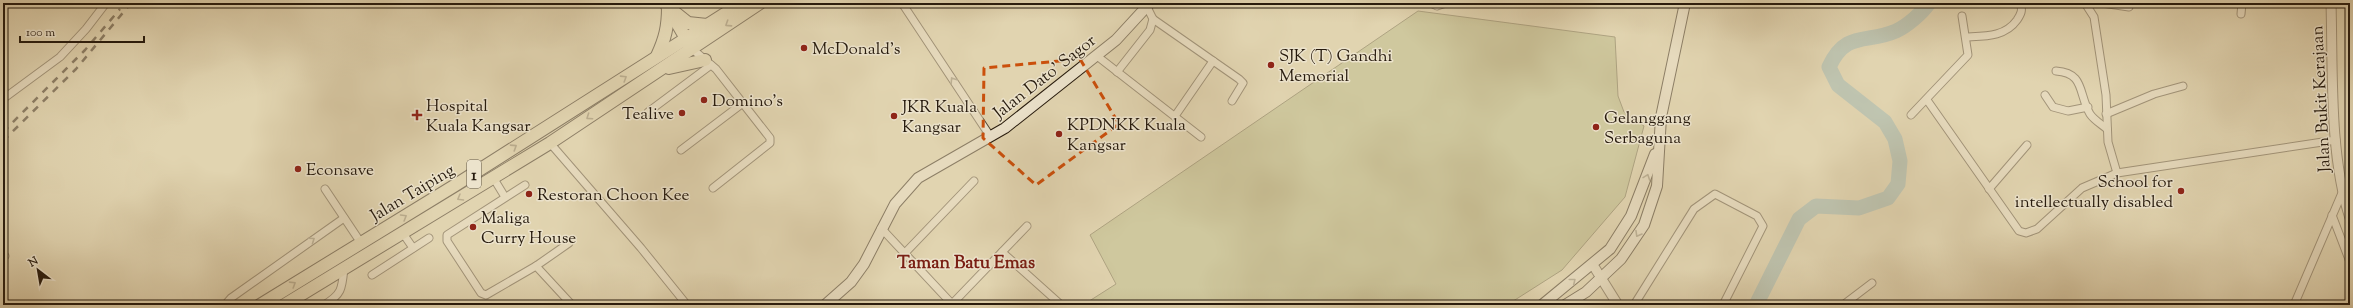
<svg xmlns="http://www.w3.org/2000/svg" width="2353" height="308" font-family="'Sorts Mill Goudy',serif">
  <rect width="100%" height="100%" fill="#e1d4b0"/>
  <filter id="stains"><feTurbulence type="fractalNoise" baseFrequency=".005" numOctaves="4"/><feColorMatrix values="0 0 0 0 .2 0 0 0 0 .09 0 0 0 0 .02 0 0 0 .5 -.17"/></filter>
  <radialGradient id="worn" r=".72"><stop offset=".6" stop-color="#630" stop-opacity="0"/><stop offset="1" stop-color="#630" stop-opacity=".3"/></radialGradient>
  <path fill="#b9bb87" stroke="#706a4a" d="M1418 11 1615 37 1618 96 1624 112 1644 126 1625 197 1562 270 1507 305H1083L1116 284 1090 235Z"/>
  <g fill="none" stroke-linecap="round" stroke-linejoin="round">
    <path stroke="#97b6b4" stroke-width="15" d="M1756 305 1799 219 1816 206 1859 208 1888 198 1898 184 1900 161 1895 139 1885 122 1838 85 1829 67C1846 30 1867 44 1896 31 1907 26 1922 13 1929 3"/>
    <defs>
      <g id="minor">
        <path d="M902 3 990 136"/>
        <path d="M1431 3 1437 6 1446 3"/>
        <path d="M2085 3 2094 17 2106 95 2108 142 2117 173"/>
        <path d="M2102 3 2129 7"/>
        <path d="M2241 14 2242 3"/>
        <path d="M1153 19 1239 79 1243 83 1232 101"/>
        <path d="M1966 37C1985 36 2005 37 2017 20 2021 14 2023 10 2020 3"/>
        <path d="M691 48 716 69 770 138V143L713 188"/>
        <path d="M1097 56 1201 137"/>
        <path d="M2056 71C2085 73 2078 93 2090 114 2094 120 2101 124 2107 129"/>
        <path d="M1117 72 1150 30 1153 19 1145 3"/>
        <path d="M2045 95 2053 107 2068 111 2088 107"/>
        <path d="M3 99 60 57 86 29 106 3"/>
        <path d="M1927 100 2019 231 2026 233 2037 229 2082 188 2117 173 2336 140"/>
        <path d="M648 112 711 65"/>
        <path d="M2106 114 2154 94 2183 86"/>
        <path d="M1911 115 1968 55 1962 16"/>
        <path d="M1175 116 1213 61"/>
        <path d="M550 143 641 248 687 305"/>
        <path d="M681 150 743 103"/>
        <path d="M494 179 505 197"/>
        <path d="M525 185 447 235V241L481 293 486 295 536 266 569 243"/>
        <path d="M325 189 361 243"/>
        <path d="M1989 189 2027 145"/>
        <path d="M2332 215 2350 262"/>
        <path d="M881 228 953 305"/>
        <path d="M402 232 413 248"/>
        <path d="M1002 252 1059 303"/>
        <path d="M904 254 974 181"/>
        <path d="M3 257 5 256"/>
        <path d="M536 266 572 305"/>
        <path d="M372 275 429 238"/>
        <path d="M952 304 1027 226"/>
        <path d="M225 305 231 298 344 218"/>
        <path d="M324 305C342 294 342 289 344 268"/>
        <path d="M1634 305 1694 209 1715 194 1757 216 1763 226 1723 305"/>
        <path d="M1843 305 1872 283"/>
        <path d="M2294 305 2342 193 2350 196"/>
      </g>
      <g id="tertiary">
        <path d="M2331 3C2333 70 2329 155 2350 218"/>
        <path d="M1593 265 1618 305"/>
      </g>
      <g id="secondary">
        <path d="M825 305 851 282 864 264 895 204 918 178 1005 128 1116 40 1150 3"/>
        <path d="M1542 305 1610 249 1631 216 1655 154"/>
        <path d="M1565 305 1586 292 1621 259 1644 225 1657 186 1661 117 1685 3"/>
      </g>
      <path id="primary" d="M667 6 691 47"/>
      <g id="trunk">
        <path d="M668 7 688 23 707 25"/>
        <path d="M657 56C665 39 668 27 668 7"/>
        <path d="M669 68 705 60"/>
        <path d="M260 305 454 186 742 3"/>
        <path d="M284 305 550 143 760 3"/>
      </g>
    </defs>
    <use href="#minor" stroke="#554836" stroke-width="9"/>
    <use href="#tertiary" stroke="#554836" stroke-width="11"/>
    <use href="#secondary" stroke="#261a0d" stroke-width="12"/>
    <use href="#primary" stroke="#261a0d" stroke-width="14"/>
    <use href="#trunk" stroke="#261a0d" stroke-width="14"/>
    <use href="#minor" stroke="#ece3cc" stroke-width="7"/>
    <use href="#tertiary" stroke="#ece3cc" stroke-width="9"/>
    <use href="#secondary" stroke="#ece3cc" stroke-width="10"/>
    <use href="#primary" stroke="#e1d4b0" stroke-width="12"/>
    <use href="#trunk" stroke="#e1d4b0" stroke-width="12"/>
    <g stroke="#261a0d" stroke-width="2.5" stroke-dasharray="7 7" stroke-linecap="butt">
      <path d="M3 132 85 50 120 9"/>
      <path d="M3 141 76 69 131 3"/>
    </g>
  </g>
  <defs><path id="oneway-chevron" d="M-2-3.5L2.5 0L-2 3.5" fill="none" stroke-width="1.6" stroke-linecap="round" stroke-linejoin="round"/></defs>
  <g stroke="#8d8067">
    <use href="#oneway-chevron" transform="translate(728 24) rotate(147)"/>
    <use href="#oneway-chevron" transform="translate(624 78) rotate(-32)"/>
    <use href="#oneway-chevron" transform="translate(589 117) rotate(146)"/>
    <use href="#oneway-chevron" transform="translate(514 147) rotate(-33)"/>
    <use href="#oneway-chevron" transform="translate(460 198) rotate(150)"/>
    <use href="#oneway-chevron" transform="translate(404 217) rotate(-31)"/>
    <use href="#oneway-chevron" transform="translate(293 284) rotate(-32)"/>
  </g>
  <g stroke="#938976">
    <use href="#oneway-chevron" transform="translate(953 80) rotate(-123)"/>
    <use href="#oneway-chevron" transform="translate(1647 177) rotate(-70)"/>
    <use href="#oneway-chevron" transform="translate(1638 234) rotate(120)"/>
    <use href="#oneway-chevron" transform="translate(312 240) rotate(-35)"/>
    <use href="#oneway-chevron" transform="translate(1573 281) rotate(-39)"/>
  </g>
  <path d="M0 0H2353V308H0ZM1080 59 1119 124 1036 185 983 138 984 68Z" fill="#e1d4b0" fill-opacity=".55" fill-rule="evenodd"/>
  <path fill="none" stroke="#cb500c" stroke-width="3" stroke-dasharray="8 5" stroke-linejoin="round" d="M1080 59 1119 124 1036 185 983 138 984 68Z"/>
  <g fill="#8f2418" stroke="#ece3cc" stroke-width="1.5">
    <circle cx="804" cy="48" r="4"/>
    <circle cx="1271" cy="65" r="4"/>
    <circle cx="704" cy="100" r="4"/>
    <circle cx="682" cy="113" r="4"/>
    <path d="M415 109h4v4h4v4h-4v4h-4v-4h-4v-4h4z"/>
    <circle cx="894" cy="116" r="4"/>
    <circle cx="1596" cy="127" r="4"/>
    <circle cx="1059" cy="134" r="4"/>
    <circle cx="298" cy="169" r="4"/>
    <circle cx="2181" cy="191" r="4"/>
    <circle cx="529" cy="194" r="4"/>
    <circle cx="473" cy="227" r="4"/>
  </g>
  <g text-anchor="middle" stroke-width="3" stroke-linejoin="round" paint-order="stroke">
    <rect fill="#ece3cc" stroke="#615646" stroke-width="1" x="467" y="160" width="14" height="28" rx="3"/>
    <g font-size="16" font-weight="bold" fill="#261a0d">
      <text x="474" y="180">1</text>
    </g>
    <g font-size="17" fill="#261a0d" stroke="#ece3cc" text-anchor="start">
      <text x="812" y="54">McDonald's</text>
      <text x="1279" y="61">SJK (T) Gandhi<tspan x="1279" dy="20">Memorial</tspan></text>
      <text x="712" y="106">Domino's</text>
      <text x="426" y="111">Hospital<tspan x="426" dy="20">Kuala Kangsar</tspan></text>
      <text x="902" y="112">JKR Kuala<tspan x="902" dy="20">Kangsar</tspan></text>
      <text x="674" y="119" text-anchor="end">Tealive</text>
      <text x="1604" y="123">Gelanggang<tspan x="1604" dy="20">Serbaguna</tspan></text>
      <text x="1067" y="130">KPDNKK Kuala<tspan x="1067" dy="20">Kangsar</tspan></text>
      <text x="306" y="175">Econsave</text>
      <text x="2173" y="187" text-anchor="end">School for<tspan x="2173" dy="20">intellectually disabled</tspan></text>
      <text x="537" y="200">Restoran Choon Kee</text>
      <text x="481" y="223">Maliga<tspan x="481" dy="20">Curry House</tspan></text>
    </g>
    <g font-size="17" fill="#261a0d" stroke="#ece3cc">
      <text transform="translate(1044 76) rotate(-38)" y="6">Jalan Dato' Sagor</text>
      <text transform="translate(2320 99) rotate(-93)" y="6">Jalan Bukit Kerajaan</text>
      <text transform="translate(412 192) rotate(-31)" y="6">Jalan Taiping</text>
    </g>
    <g font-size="18" font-weight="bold" fill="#7a1f14" stroke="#ece3cc">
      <text x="966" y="268">Taman Batu Emas</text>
    </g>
  </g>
  <rect width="2353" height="308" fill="none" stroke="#e1d4b0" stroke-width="16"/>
  <rect x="4" y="4" width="2345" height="300" fill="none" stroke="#261a0d" stroke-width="2"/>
  <rect x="8" y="8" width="2337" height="292" fill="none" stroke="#261a0d"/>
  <g transform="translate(38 270) rotate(329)" stroke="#ece3cc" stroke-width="3" paint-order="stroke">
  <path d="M0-3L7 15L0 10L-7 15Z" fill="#261a0d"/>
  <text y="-6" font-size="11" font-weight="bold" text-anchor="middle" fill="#261a0d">N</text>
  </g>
  <path d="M20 36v6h124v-6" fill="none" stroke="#261a0d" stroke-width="2"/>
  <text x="26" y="36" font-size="12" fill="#261a0d" stroke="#ece3cc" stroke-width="3" paint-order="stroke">100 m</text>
  <rect width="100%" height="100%" filter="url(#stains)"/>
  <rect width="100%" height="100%" fill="url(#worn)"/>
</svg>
